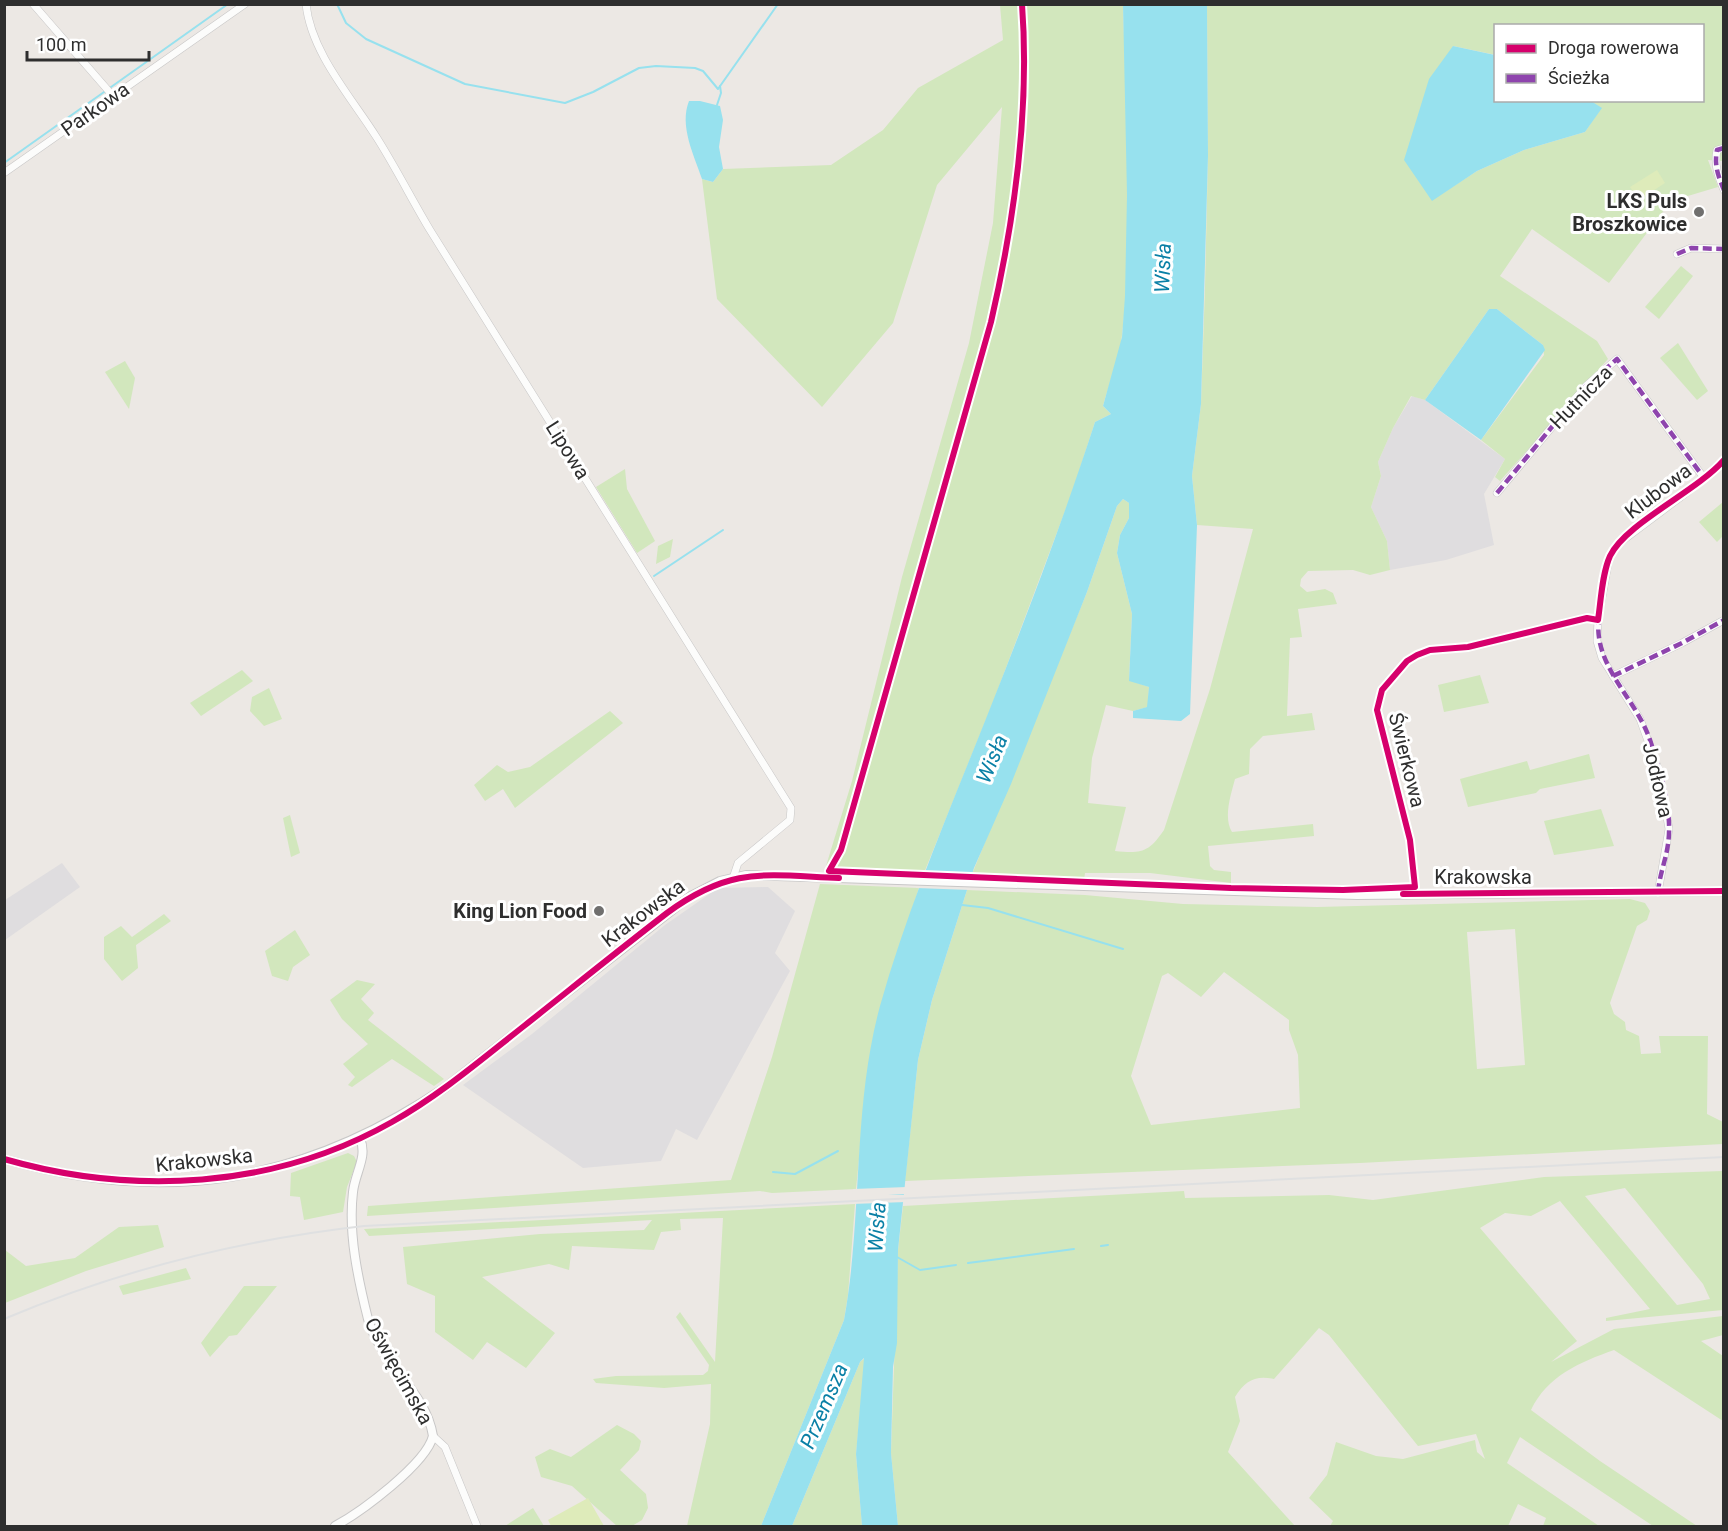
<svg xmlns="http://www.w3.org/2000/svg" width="1728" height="1531" font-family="Roboto,sans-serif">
  <rect width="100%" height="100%" fill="#ece8e4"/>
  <g fill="#dfdddf">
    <path d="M1412 396 1425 400 1505 459 1484 494 1494 545 1446 560 1390 570 1387 541 1371 507 1381 476 1378 462 1393 428Z"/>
    <path d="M62 863 80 887 5 940V900Z"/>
    <path d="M768 887 795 911 775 953 790 971 697 1140 676 1129 661 1161 583 1168 463 1085 532 1034 665 925 718 888Z"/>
  </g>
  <g fill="#d2e7bd" fill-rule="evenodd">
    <path d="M1000 5H1123C1126 114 1135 226 1122 335 1120 359 1109 383 1103 406L1111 414 1095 422 1073 490 992 705 924 873 831 870 826 866 852 781 902 577 969 343 993 223 1002 107 937 185 893 323 822 407 717 299 702 179 713 182 723 169 831 165 883 130 918 88 1003 40Z"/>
    <path d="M1207 5H1723V177L1722 161 1708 160 1718 187 1671 201 1609 283 1532 229 1500 276 1597 341 1608 359 1500 481 1495 477 1505 459 1481 440 1544 355 1543 345 1497 309H1489L1425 400 1411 396 1393 428 1378 462 1381 476 1371 507 1387 541 1390 570 1370 575 1353 570 1308 571 1301 579 1300 586 1307 592 1325 589 1333 593 1337 604 1298 609 1302 637 1290 638 1287 716 1312 713 1315 730 1263 736 1250 749 1249 774 1235 779C1231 794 1223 818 1232 832L1313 824 1314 836 1208 846 1210 866 1214 870 1231 872V883L1150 873H1085L1084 880 972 874 1087 592 1117 506 1123 499 1129 503V518L1120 535 1117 553 1132 614 1129 680 1149 687 1148 707 1133 711 1106 705 1092 758 1088 803 1126 807 1115 851C1142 854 1149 852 1164 830L1210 689 1253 529 1197 525 1192 476 1201 404 1205 287 1208 156ZM1496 26H1702V100L1591 101 1601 108 1585 132 1524 150 1477 171 1432 200 1453 46 1496 55Z"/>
    <path d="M1681 266 1693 276 1659 319 1645 307Z"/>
    <path d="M1678 343 1708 391 1697 400 1660 358Z"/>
    <path d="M125 361 135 378 129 409 105 372Z"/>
    <path d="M625 469 627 489 655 541 637 553 596 487Z"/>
    <path d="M1723 502V536L1717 542 1699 522Z"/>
    <path d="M673 539 670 557 656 564 658 546Z"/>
    <path d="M242 670 253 681 201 716 190 703Z"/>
    <path d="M1480 675 1489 703 1444 712 1438 685Z"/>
    <path d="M269 688 282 719 264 726 250 711 252 697Z"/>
    <path d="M610 711 623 723 515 808 503 789 485 801 474 785 497 765 508 772 530 767Z"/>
    <path d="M1589 754 1595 778 1540 789 1536 793 1468 807 1460 779 1527 761 1530 770Z"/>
    <path d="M1601 809 1614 846 1554 855 1544 821Z"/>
    <path d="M290 815 300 853 291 857 283 818Z"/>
    <path d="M820 884 919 888 880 1008 867 1079 856 1189 772 1193 760 1191 367 1216 368 1206 731 1180 772 1057Z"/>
    <path d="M967 890 1085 895 1183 904 1317 907 1630 899 1645 903 1650 911 1647 920 1637 926 1610 1003 1614 1014 1625 1022 1626 1030 1639 1036 1641 1054 1661 1053 1659 1036H1708L1707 1114 1723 1122V1144L1360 1163 905 1181 918 1060 932 1000ZM1515 929 1525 1065 1477 1069 1467 932ZM1224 972 1289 1020V1030L1298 1055 1300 1108 1151 1125 1131 1076 1162 976 1168 973 1201 997Z"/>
    <path d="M164 914 171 921 136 945 138 968 122 981 104 959V937L121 926 132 937Z"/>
    <path d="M295 930 310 955 293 967 288 981 272 976 265 951Z"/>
    <path d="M357 980 375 984 361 999 374 1013 368 1020 444 1079 434 1086 392 1059 352 1087 348 1085 355 1077 343 1064 368 1044 342 1019 330 1000Z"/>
    <path d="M348 1153 354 1156 357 1162 347 1187 343 1212 304 1220 300 1197 290 1196 291 1173Z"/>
    <path d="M1723 1171V1310L1606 1321V1318L1650 1309 1560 1201 1531 1216 1505 1213 1480 1228 1577 1341 1551 1362 1614 1329 1723 1316V1335L1701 1341 1723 1356V1421L1614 1350C1580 1362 1547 1376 1531 1410L1600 1461 1697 1526H1653L1520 1437 1507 1463 1599 1526H1543L1546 1518 1518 1504 1508 1526H1330L1333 1521 1309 1498 1327 1475 1336 1442 1376 1456 1403 1459 1475 1440 1477 1452 1485 1459 1476 1434 1418 1446 1329 1335 1319 1328 1274 1379C1255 1375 1245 1381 1235 1397L1240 1421 1228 1452 1295 1526H898L891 1453 898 1250 903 1206 1184 1191 1185 1198 1329 1195 1373 1200 1544 1177ZM1625 1188 1703 1284 1710 1299 1677 1305 1585 1196Z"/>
    <path d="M855 1204 848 1295 844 1320 761 1526H687L710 1424 711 1384 664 1388 596 1383 593 1379 616 1376 703 1375 708 1371 709 1365 676 1317 680 1312 715 1362 723 1218 680 1219 681 1230 661 1232 654 1250 572 1246 569 1270 549 1264 482 1277 555 1333 526 1368 487 1342 473 1360 435 1332V1296L407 1284 403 1247 540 1234 644 1230 652 1220 369 1236 364 1229Z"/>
    <path d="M158 1225 164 1247 86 1271 5 1303V1250L26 1266 75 1258 119 1227Z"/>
    <path d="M186 1268 191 1279 123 1295 119 1286Z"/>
    <path d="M244 1286H277L237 1335 229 1336 210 1357 201 1343Z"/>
    <path d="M865 1358 856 1454 862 1526H792L860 1362Z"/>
    <path d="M617 1425 634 1434 641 1441 639 1450 620 1470 646 1494 648 1508 642 1520 632 1526H617L572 1486 541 1477 535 1457 550 1449 571 1457Z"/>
    <path d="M533 1508 544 1526H505Z"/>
  </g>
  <g fill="#deebba">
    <path d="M1657 170 1665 183 1639 200 1630 187Z"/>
    <path d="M588 1498 604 1526H551L548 1520Z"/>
  </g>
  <g fill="#97e1ee">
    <path d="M1123 5H1207L1208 156 1201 404 1192 476 1197 525 1190 714 1181 721 1133 718V711L1147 707 1149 687 1129 681 1132 614 1117 553 1120 535 1129 518V503L1123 499 1117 506 1087 592 1011 784 974 868 932 1000 918 1060 898 1250 897 1343 893 1367 891 1453 898 1526H862L856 1454 864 1358 860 1362 792 1526H761L844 1320C863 1217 852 1109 880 1006 909 903 952 805 991 706 1028 612 1064 518 1095 422L1111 414 1103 406 1122 337 1125 296 1127 195Z"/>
    <path d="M1453 46 1495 55 1496 100 1591 101 1602 108 1585 132 1524 150 1477 171 1432 201 1404 160 1429 79Z"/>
    <path d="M689 101H700L720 106 723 120 719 147 723 169 713 182 702 179C694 155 679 126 689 101Z"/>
    <path d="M1489 309H1497L1543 345 1545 350 1481 440 1425 400Z"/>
  </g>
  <g fill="#ece8e4">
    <path d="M921 873 975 874 970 890 916 888Z"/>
    <path d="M907 1187V1194L888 1195H907L906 1202 852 1204 853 1189Z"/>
  </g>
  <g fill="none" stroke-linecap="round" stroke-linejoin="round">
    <g stroke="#97e1ee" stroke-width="2">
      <path d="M337 4 346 23 366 39 465 84 565 103 593 92 639 68 656 66 695 68 703 71 718 89 778 4"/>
      <path d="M717 105 721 93 720 86"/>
      <path d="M4 163 228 4"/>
      <path d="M654 576 723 530"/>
      <path d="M962 905 988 908 1123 949"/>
      <path d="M773 1172 795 1174 838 1151"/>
      <path d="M1101 1246 1108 1245"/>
      <path d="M897 1257 920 1270 956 1265"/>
      <path d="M968 1263 1074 1249"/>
    </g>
    <defs>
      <g id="minor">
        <path d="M33 4 113 96"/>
        <path d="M306 4C311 53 352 98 377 138 396 168 412 200 430 230L791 808 790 820 738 863 733 878"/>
        <path d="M1724 148 1717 150C1714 165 1718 176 1724 190"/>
        <path d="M4 173 245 4"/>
        <path d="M1677 254 1691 248 1724 249"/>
        <path d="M1497 493 1586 386 1617 359 1704 478"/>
        <path d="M1613 676 1682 643 1724 620"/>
        <path d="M1658 893 1669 829 1659 771 1640 719 1602 658 1597 641 1598 620 1609 558 1618 544 1686 493 1724 460"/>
        <path d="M1415 894 1410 840 1377 710 1382 690 1407 661 1417 655 1430 650 1468 647 1587 618 1598 620"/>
        <path d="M433 1436 445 1447 477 1526"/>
      </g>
      <g id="tertiary">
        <path d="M4 1159C168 1206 305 1182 446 1087L689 897 720 881 746 875 1357 895 1724 891"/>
        <path d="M335 1526C361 1512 426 1464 433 1436 426 1391 380 1363 368 1319 358 1279 348 1233 353 1192 355 1173 368 1156 360 1139"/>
      </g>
    </defs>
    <use href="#minor" stroke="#c8c7c7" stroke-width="8"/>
    <use href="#tertiary" stroke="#c8c7c7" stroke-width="10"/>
    <use href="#minor" stroke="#fcfcfb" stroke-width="7"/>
    <use href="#tertiary" stroke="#fcfcfb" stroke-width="8"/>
    <path stroke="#dfe0e1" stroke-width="2" d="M4 1319C120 1270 239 1240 364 1226L1724 1157"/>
    <g stroke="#8e44ad" stroke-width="4.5" stroke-dasharray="9 4.5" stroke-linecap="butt">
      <path d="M1724 148 1717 150C1714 165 1718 176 1724 190"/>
      <path d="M1677 254 1691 248 1724 249"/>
      <path d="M1497 493 1586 386 1617 359 1704 478"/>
      <path d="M1599 616C1592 666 1635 696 1650 740 1660 771 1673 811 1668 844 1666 860 1659 876 1658 893"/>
      <path d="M1613 676 1682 643 1724 620"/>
    </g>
    <defs>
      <g id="cycleway">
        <path d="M1022 4C1030 111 1015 218 991 322L841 850 829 871 1231 888 1343 890 1415 887 1410 840 1377 710 1382 690 1407 661 1417 655 1430 650 1468 647 1587 618 1598 620C1601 600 1602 574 1610 556 1626 523 1696 492 1724 460"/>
        <path d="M1403 894 1724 891"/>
        <path d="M4 1159C133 1196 274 1189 392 1122 440 1095 482 1059 524 1026 572 988 619 950 667 913 731 866 764 875 839 878"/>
      </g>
    </defs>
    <use href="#cycleway" stroke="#fff" stroke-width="10"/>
    <use href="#cycleway" stroke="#d6006c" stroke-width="6"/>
  </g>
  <g fill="#706f6e" stroke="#fff" stroke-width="2">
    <circle cx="1699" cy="212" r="6"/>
    <circle cx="599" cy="911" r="6"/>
  </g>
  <g text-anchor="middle" stroke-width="6" stroke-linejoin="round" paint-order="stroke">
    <g font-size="20" fill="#2e2e2e" stroke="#fff">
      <text transform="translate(95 109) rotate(-35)" y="7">Parkowa</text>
      <text transform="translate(1581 397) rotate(-46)" y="7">Hutnicza</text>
      <text transform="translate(568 450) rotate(58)" y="7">Lipowa</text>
      <text transform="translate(1658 491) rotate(-37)" y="7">Klubowa</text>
      <text transform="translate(1407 760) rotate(76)" y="7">Świerkowa</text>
      <text transform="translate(1658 780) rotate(77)" y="7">Jodłowa</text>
      <text x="1483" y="884">Krakowska</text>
      <text transform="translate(643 913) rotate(-37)" y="7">Krakowska</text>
      <text transform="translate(204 1160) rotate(-6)" y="7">Krakowska</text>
      <text transform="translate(399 1371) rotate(61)" y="7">Oświęcimska</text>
    </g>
    <g font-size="20" font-weight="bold" fill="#2e2e2e" stroke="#fff" text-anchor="end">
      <text x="1687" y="208">LKS Puls<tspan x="1687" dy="23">Broszkowice</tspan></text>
      <text x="587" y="918">King Lion Food</text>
    </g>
    <g font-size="21" font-style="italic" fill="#0a80a6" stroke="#fff">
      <text transform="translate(1163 268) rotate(-88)" y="7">Wisła</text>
      <text transform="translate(992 759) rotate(-68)" y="7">Wisła</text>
      <text transform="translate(877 1227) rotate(-86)" y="7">Wisła</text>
      <text transform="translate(824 1406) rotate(-67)" y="7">Przemsza</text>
    </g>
  </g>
  <rect width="1728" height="1531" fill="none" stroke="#2e2e2e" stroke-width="12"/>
  <rect x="1494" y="24" width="210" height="78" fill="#ffffff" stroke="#ababab" stroke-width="1.5"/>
  <rect x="1506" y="44" width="30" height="9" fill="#d6006c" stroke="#ababab" stroke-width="1.5"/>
  <text x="1548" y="54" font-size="18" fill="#2e2e2e">Droga rowerowa</text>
  <rect x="1506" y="74" width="30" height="9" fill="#8e44ad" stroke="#ababab" stroke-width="1.5"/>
  <text x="1548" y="84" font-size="18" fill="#2e2e2e">Ścieżka</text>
  <path d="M27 51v9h122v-9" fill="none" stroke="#2e2e2e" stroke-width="3"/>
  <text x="36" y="51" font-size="18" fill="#2e2e2e" stroke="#ffffff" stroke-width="4.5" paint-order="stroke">100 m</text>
</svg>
